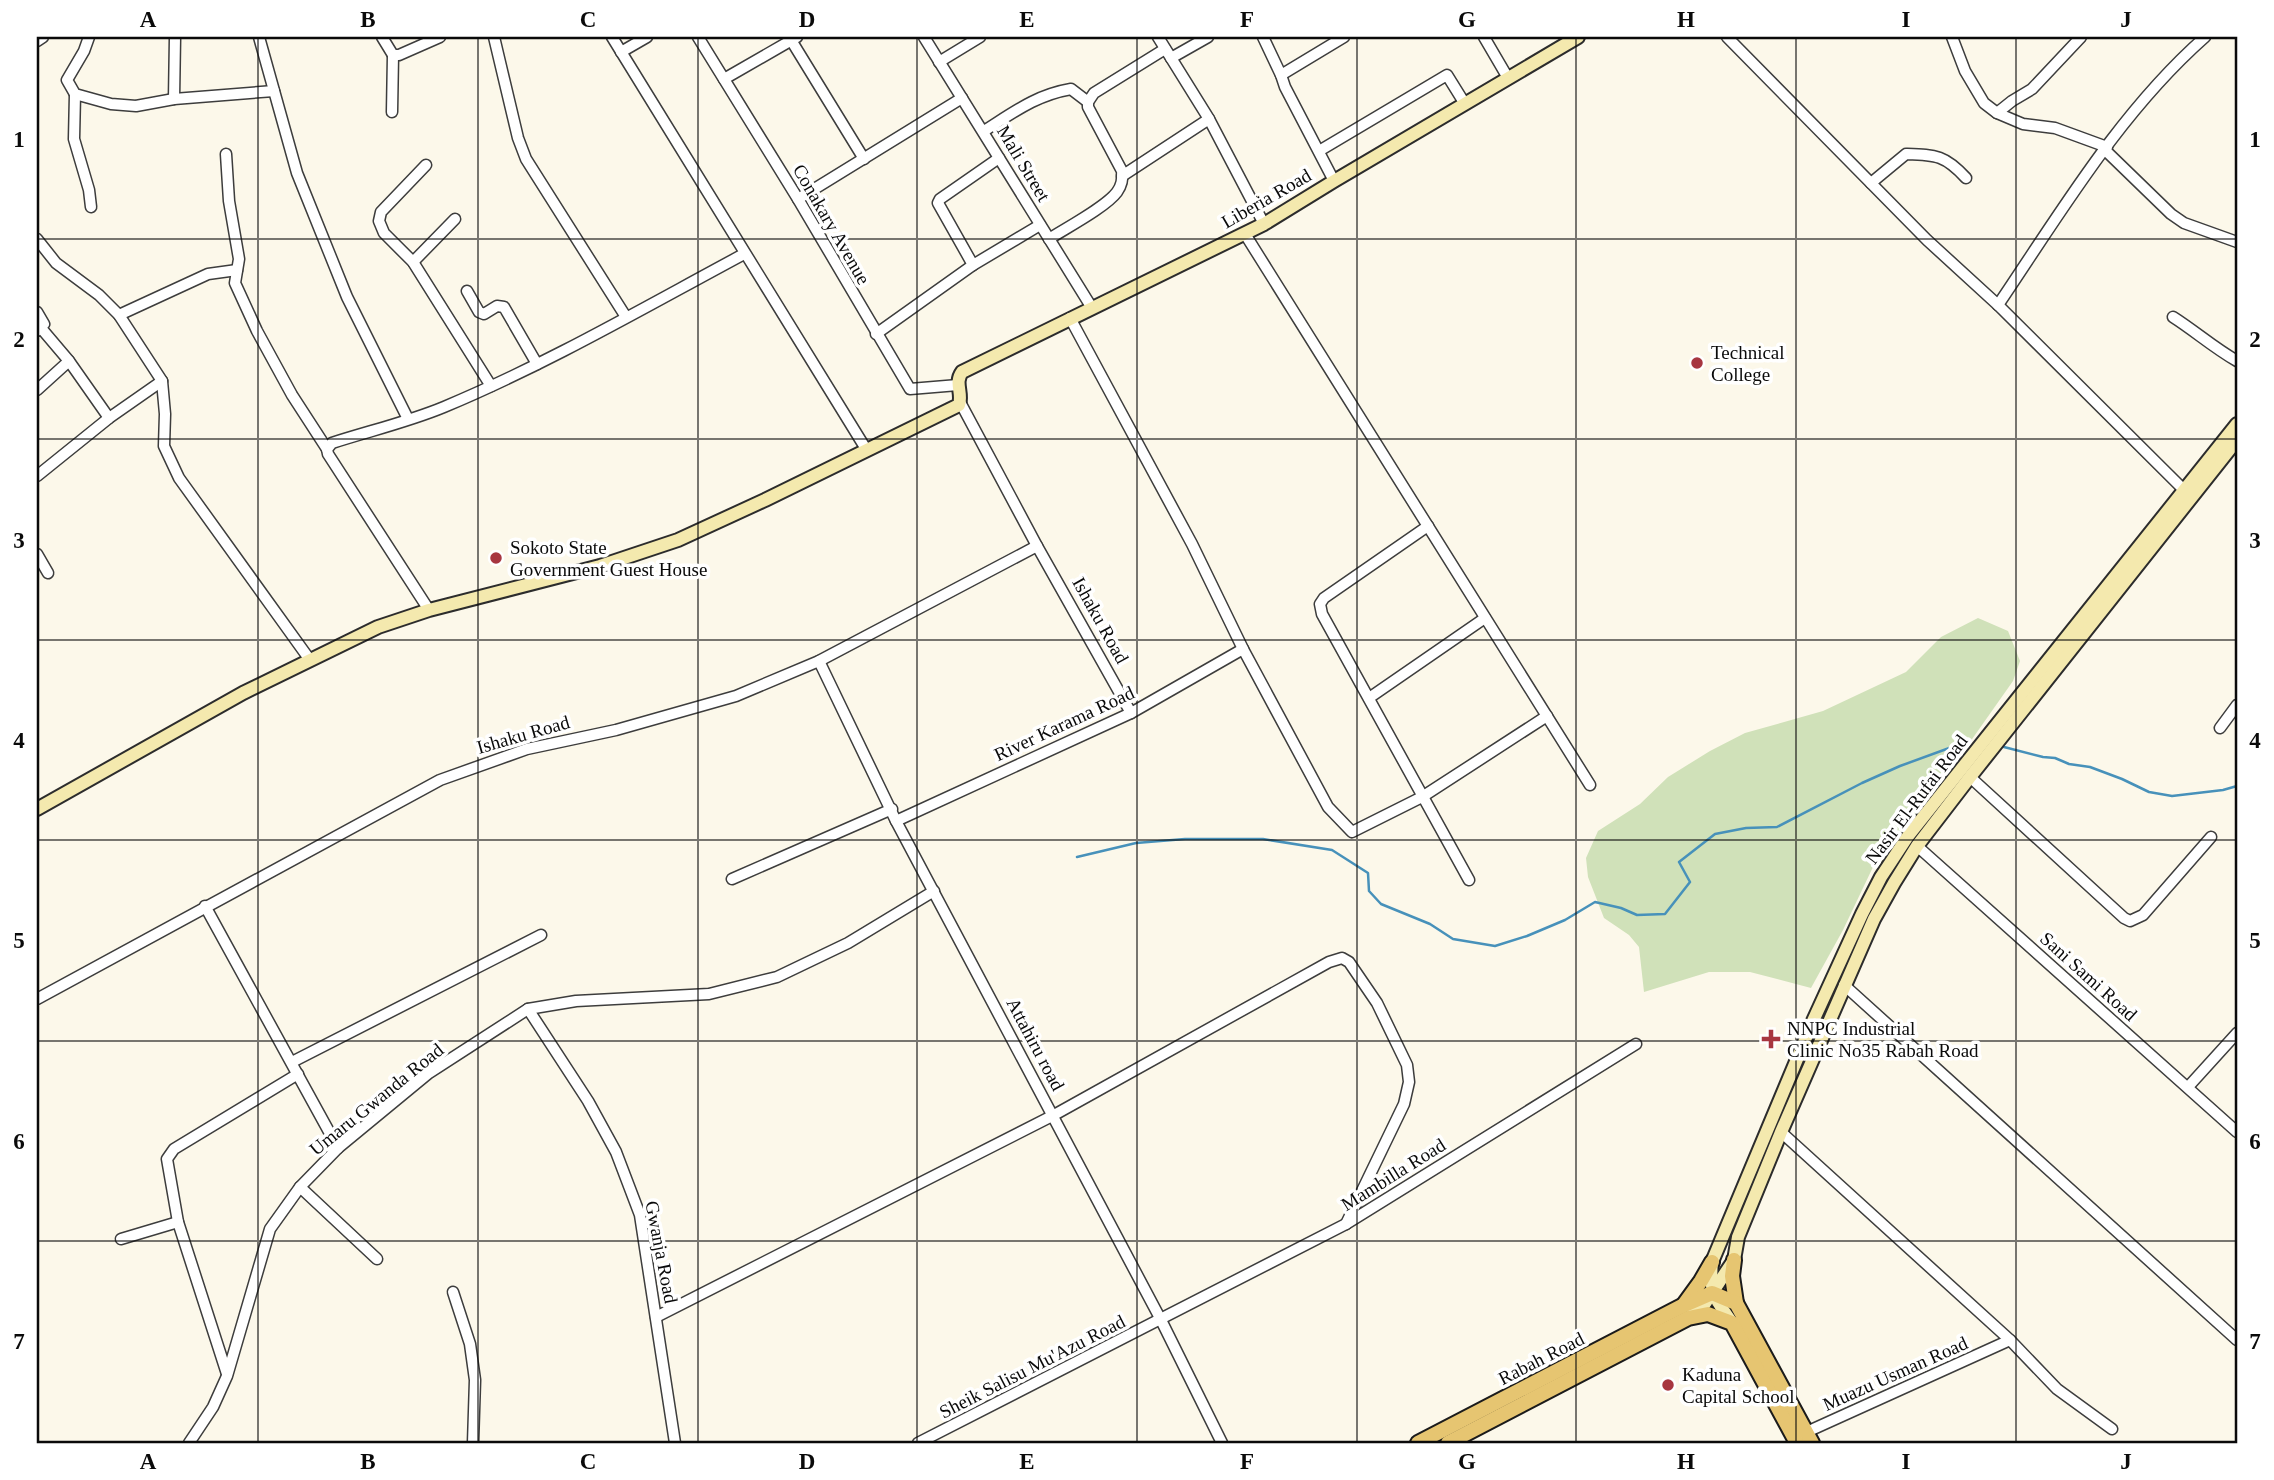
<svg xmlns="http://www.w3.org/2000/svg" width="2274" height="1480" font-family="'Times New Roman',serif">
  <rect width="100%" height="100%" fill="#fcf8ea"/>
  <path fill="#d0e1b9" d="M1978 618 2008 631 2020 661 2013 681 1932 796 1873 867 1843 930 1811 988 1750 972H1709L1644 992 1639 947 1629 935 1604 918 1588 877 1586 858 1598 831 1640 804 1668 777 1710 751 1745 733 1823 711 1906 672 1941 637Z"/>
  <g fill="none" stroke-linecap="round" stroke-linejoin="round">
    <g stroke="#4791ba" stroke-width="2.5">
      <path d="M2004 747 2043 757 2055 758 2069 764 2090 767 2122 779 2149 792 2172 796 2223 790 2237 786"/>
      <path d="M1077 857 1136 843 1185 839H1263L1332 850 1368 873 1369 891 1381 904 1430 924 1453 939 1495 946 1527 936 1565 920 1595 902 1621 908 1637 915 1665 914 1690 882 1679 862 1715 834 1746 828 1777 827 1862 783 1900 766 1952 747"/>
    </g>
    <defs>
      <g id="street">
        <path d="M89 37 84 51 67 80 75 94 111 104 136 106 174 99 274 91"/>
        <path d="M259 37 297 173 347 297 408 419"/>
        <path d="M382 37 393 55H399L440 37"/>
        <path d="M494 37 518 138 526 159 626 317"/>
        <path d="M612 37 866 449"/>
        <path d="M698 37 798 199 910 389 958 385"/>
        <path d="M924 37 1092 308"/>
        <path d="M1158 37 1209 119 1264 224"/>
        <path d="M1263 37 1281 75 1285 87 1334 181"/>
        <path d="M1484 37 1508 78"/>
        <path d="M1727 37 1927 240 1998 305 2184 490"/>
        <path d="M1952 37 1965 71 1984 103 1997 113 2023 124 2055 128 2107 147"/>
        <path d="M791 40 864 159"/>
        <path d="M37 41 43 37"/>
        <path d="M621 52 647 37"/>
        <path d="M1171 58 1208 37"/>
        <path d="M939 62 980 37"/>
        <path d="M1281 75 1344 37"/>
        <path d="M724 79 797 37"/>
        <path d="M75 94 74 139 89 190 91 207"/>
        <path d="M174 99 175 37"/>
        <path d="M392 112 393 55"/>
        <path d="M1997 113 2012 101 2032 89 2081 37"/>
        <path d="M984 131C1014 112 1036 95 1071 89L1088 102"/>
        <path d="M2105 150 2171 214 2184 223 2237 242"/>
        <path d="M1319 151 1447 75 1465 104"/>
        <path d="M226 154 229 201 239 259 235 283 257 331 292 395 327 449"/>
        <path d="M426 165 381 212 379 221 384 233 413 262 491 386"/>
        <path d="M1122 176 1209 119"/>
        <path d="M1871 183 1906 154C1936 155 1945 155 1966 178"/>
        <path d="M798 199 962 98"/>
        <path d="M1245 234 1590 785"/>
        <path d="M37 239 56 263 99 295 119 315 162 381 165 414 164 446 179 478 310 660"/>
        <path d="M1049 239C1066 228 1106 207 1117 192 1122 185 1123 178 1122 171L1088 107V102L1094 93 1165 49"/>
        <path d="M413 262 455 219"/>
        <path d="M973 265 938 203 940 199 999 158"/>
        <path d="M467 291 479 312 484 314 497 306 504 307 537 364"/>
        <path d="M1998 305C2061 212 2120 112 2205 37"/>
        <path d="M37 312 44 324 37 331"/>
        <path d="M119 315 208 274 237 270"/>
        <path d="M2173 317C2195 331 2214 348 2237 361"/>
        <path d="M1070 318 1192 544 1243 649 1328 807 1352 832 1422 797 1547 716"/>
        <path d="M41 328 69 361 109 418"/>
        <path d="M876 334 973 265 1040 225"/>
        <path d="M37 390 69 361"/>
        <path d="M960 402 1037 546 1131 713"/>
        <path d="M37 476 109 418 162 381"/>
        <path d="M1428 526 1324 598 1320 604 1322 614 1469 880"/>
        <path d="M37 554 48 573"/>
        <path d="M429 610 328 454 327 449 332 443C369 431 408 422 444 407 547 364 645 307 744 254"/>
        <path d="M819 661 896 821 1161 1320 1222 1443"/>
        <path d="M1369 698 1485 618"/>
        <path d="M2220 728 2237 705"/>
        <path d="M1970 777 2124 918 2130 921 2143 915 2211 837"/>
        <path d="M896 821 1131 713 1243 649"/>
        <path d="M1917 846 2237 1132"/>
        <path d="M732 879 892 809"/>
        <path d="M205 906 338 1148"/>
        <path d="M1844 985 2237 1340"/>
        <path d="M37 999 440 780 527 749 616 730 736 696 819 661 1037 546"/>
        <path d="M528 1009 588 1101 616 1152 640 1215 675 1443"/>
        <path d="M292 1062 541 935"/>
        <path d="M2188 1087 2237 1033"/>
        <path d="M1781 1132 2010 1340 2057 1389 2112 1429"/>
        <path d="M300 1187 377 1259"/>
        <path d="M121 1239 178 1222"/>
        <path d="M453 1292 470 1344 475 1380 473 1443"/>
        <path d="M656 1317 1054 1115 1329 962 1342 958 1349 962 1377 1003 1407 1065 1409 1082 1404 1104 1346 1224"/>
        <path d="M227 1374 178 1222 167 1159 174 1149 298 1074"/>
        <path d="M1800 1435 2010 1340"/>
        <path d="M189 1443 213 1407 227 1376 270 1229 300 1187 338 1148 429 1073 528 1009 576 1001 709 994 777 977 848 943 934 891"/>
        <path d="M918 1443 1346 1224 1636 1044"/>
      </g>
      <g id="secondary">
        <path d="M37 809 243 693 378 627 429 610 600 566 678 540 765 500 959 405C963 393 954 383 962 372L1264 224 1334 181 1578 37"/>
        <path d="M1688 1318 1704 1305 1734 1260 1738 1237 1781 1132 1874 919 1894 883 1917 846 1970 777 2237 440"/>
        <path d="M1732 1323C1715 1298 1709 1294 1712 1262L1813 1021 1862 914 1881 877 1908 836 1963 767 2237 424"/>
      </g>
      <g id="primary">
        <path d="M1734 1260 1732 1276 1736 1303"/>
        <path d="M1685 1303 1701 1281 1712 1262"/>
        <path d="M1418 1443 1682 1306 1712 1293 1736 1303 1812 1443"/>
        <path d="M1448 1443 1688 1318 1708 1314 1732 1323 1797 1443"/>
      </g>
    </defs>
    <use href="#street" stroke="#3d3d3d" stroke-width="13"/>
    <use href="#secondary" stroke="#2c2c2c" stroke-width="16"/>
    <use href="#primary" stroke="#1b1b1b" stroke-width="18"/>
    <use href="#street" stroke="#fff" stroke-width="10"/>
    <use href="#secondary" stroke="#f4e9ae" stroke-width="12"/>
    <use href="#primary" stroke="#e6c571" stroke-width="14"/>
  </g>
  <path fill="none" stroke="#0a0a0a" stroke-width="2" stroke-opacity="0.55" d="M258 37V1443M478 37V1443M698 37V1443M917 37V1443M1137 37V1443M1357 37V1443M1576 37V1443M1796 37V1443M2016 37V1443M37 239H2237M37 439H2237M37 640H2237M37 840H2237M37 1041H2237M37 1241H2237"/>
  <g fill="#a73640" stroke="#fff" stroke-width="2.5">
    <circle cx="1697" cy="363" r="7"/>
    <circle cx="496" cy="558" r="7"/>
    <path d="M1767.5 1028.5h7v7h7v7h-7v7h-7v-7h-7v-7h7z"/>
    <circle cx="1668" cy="1385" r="7"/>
  </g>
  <g text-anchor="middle" stroke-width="7" stroke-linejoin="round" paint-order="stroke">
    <g font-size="19" fill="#0a0a0a" stroke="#fff">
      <text transform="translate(1024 163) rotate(59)" y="7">Mali Street</text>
      <text transform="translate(1266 198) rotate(-30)" y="7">Liberia Road</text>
      <text transform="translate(832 224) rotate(60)" y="7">Conakary Avenue</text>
      <text transform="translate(1101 620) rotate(61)" y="7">Ishaku Road</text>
      <text transform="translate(1064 723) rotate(-25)" y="7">River Karama Road</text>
      <text transform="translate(523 734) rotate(-16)" y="7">Ishaku Road</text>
      <text transform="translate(1916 799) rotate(-53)" y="7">Nasir El-Rufai Road</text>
      <text transform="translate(2089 976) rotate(42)" y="7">Sani Sami Road</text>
      <text transform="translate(1036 1044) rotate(62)" y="7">Attahiru road</text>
      <text transform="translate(376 1099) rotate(-39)" y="7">Umaru Gwanda Road</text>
      <text transform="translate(1393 1174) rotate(-32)" y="7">Mambilla Road</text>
      <text transform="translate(662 1252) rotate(79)" y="7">Gwanja Road</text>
      <text transform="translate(1541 1358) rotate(-27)" y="7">Rabah Road</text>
      <text transform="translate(1032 1366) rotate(-27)" y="7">Sheik Salisu Mu'Azu Road</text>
      <text transform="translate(1895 1373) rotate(-24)" y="7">Muazu Usman Road</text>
    </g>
    <g font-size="19" fill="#0a0a0a" stroke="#fff" text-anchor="start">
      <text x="1711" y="359">Technical<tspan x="1711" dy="22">College</tspan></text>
      <text x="510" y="554">Sokoto State<tspan x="510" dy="22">Government Guest House</tspan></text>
      <text x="1787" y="1035">NNPC Industrial<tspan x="1787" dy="22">Clinic No35 Rabah Road</tspan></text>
      <text x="1682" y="1381">Kaduna<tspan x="1682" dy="22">Capital School</tspan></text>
    </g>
  </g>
  <rect width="2274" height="1480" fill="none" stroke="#ffffff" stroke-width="77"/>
  <rect x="38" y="38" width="2198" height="1404" fill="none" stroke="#0a0a0a" stroke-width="2.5"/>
  <g font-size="23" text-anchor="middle" font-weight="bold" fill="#0a0a0a">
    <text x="148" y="27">A</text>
    <text x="368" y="27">B</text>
    <text x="588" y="27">C</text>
    <text x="807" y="27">D</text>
    <text x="1027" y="27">E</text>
    <text x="1247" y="27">F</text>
    <text x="1467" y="27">G</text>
    <text x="1686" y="27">H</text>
    <text x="1906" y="27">I</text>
    <text x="2126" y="27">J</text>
    <text x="19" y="147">1</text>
    <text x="2255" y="147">1</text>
    <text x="19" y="347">2</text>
    <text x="2255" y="347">2</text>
    <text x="19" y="548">3</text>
    <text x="2255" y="548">3</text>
    <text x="19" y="748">4</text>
    <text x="2255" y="748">4</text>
    <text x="19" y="948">5</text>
    <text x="2255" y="948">5</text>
    <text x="19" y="1149">6</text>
    <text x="2255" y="1149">6</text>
    <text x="19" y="1349">7</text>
    <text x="2255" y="1349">7</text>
    <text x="148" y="1469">A</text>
    <text x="368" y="1469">B</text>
    <text x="588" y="1469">C</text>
    <text x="807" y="1469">D</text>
    <text x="1027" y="1469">E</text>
    <text x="1247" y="1469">F</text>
    <text x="1467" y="1469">G</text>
    <text x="1686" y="1469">H</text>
    <text x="1906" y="1469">I</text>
    <text x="2126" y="1469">J</text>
  </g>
</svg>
